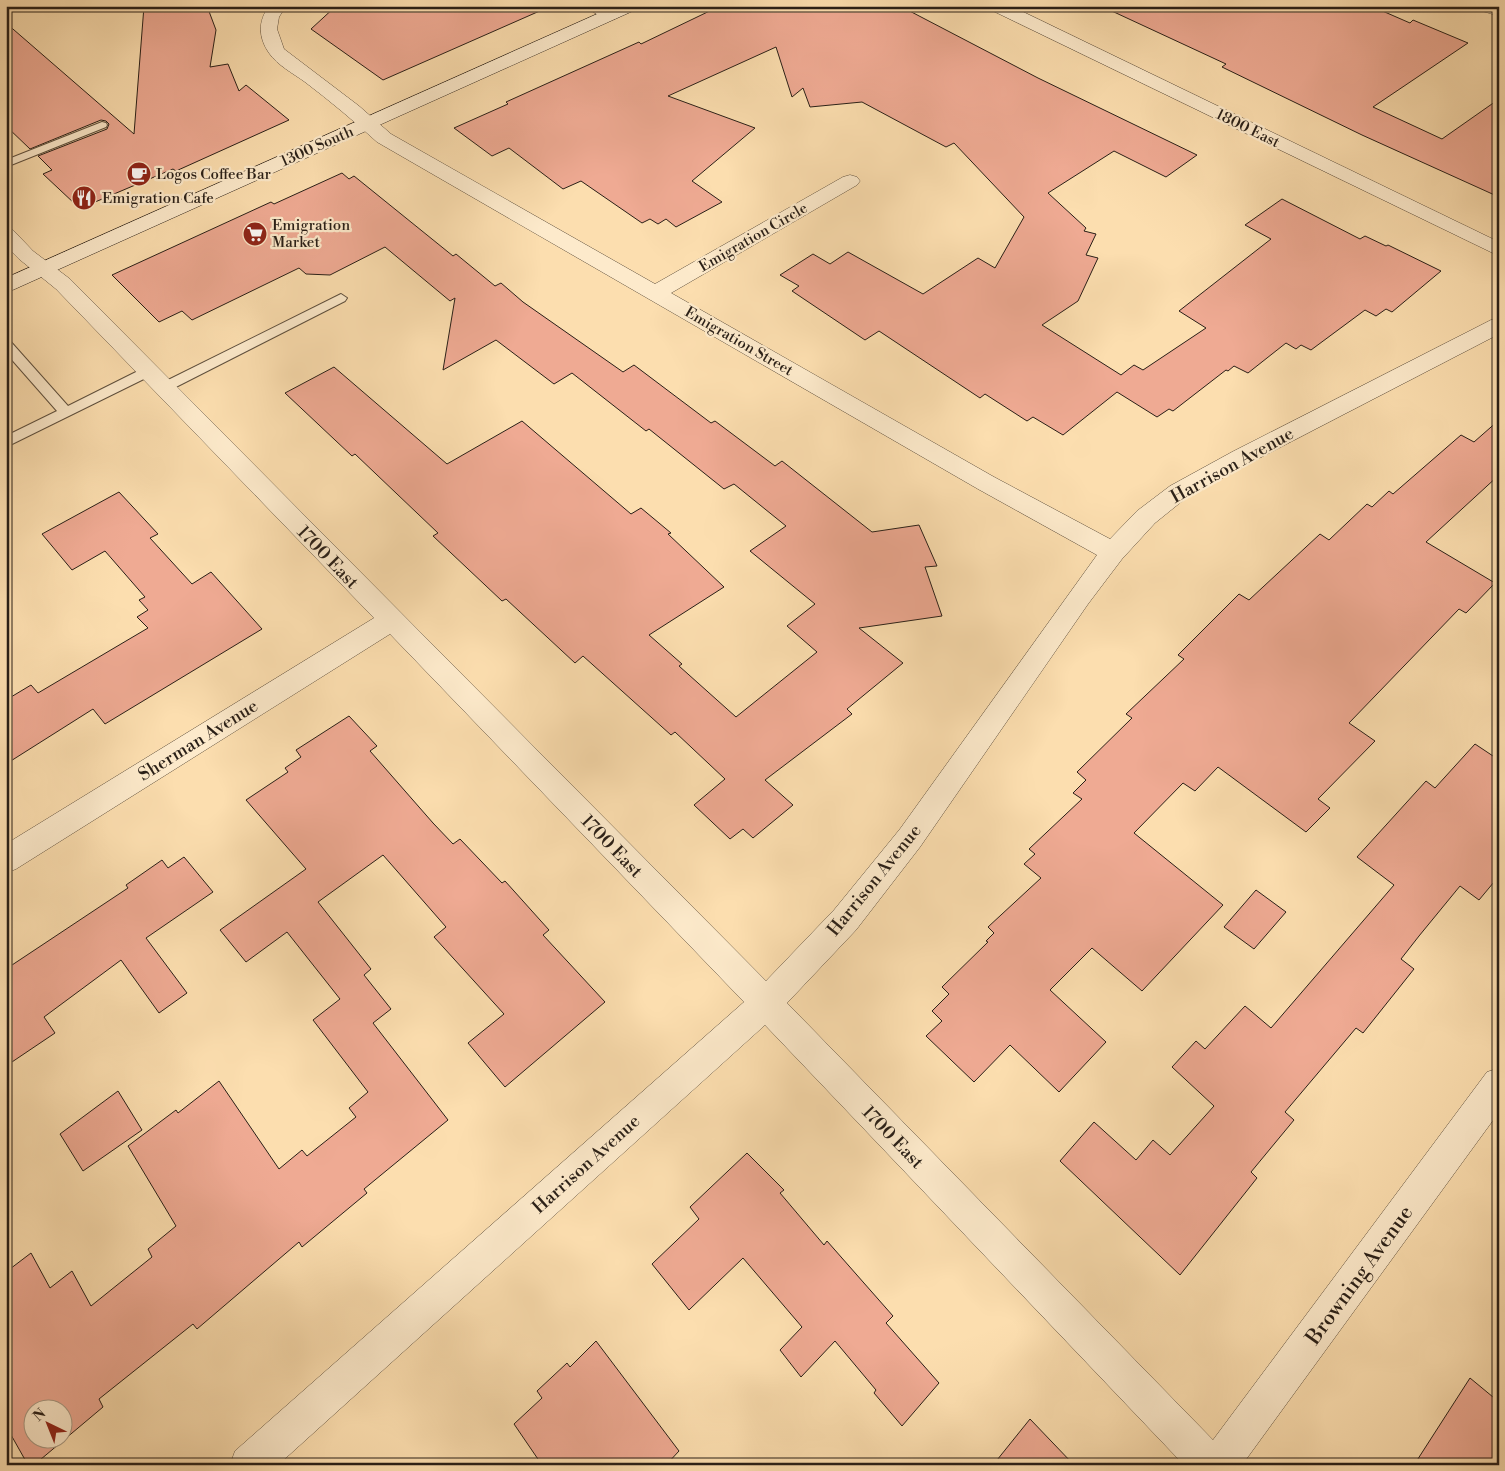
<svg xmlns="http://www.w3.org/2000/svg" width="1505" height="1471" font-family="'Libre Bodoni',serif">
  <rect width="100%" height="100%" fill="#fcdeaf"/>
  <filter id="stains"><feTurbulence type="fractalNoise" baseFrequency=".004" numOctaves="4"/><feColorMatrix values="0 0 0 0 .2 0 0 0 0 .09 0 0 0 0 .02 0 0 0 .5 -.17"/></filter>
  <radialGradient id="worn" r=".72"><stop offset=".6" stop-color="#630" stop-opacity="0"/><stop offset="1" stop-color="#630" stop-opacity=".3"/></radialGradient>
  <g fill="#efaa93" stroke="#291f17" fill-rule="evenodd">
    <path d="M144 6H207L216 30 210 67 228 64 239 91 246 85 289 120 176 171 173 169 88 205 75 204 43 174 52 170 38 156 107 129 109 124 106 121 101 120 30 149 6 126V23L134 134Z"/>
    <path d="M336 6H551L383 80 311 29Z"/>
    <path d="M720 6H900L1038 78 1197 155 1166 177 1114 151 1048 193 1086 228 1084 231 1096 234 1086 255 1098 258 1078 301 1042 325 1121 375 1134 365 1143 370 1206 328 1179 311 1271 239 1245 225 1282 199 1360 239 1365 236 1386 246 1388 245 1441 271 1392 312 1386 309 1376 316 1365 310 1311 350 1301 345 1296 349 1286 343 1248 373 1234 366 1228 371 1226 370 1173 411 1169 409 1157 417 1117 392 1063 435 1033 417 1027 421 985 394 980 398 879 331 865 340 792 291 799 286 780 275 813 254 830 264 848 252 923 294 978 258 995 268 1024 217 954 143 946 147 862 102 810 107 803 88 792 97 776 47 668 96 755 128 692 181 722 202 676 227 666 219 658 224 650 219 642 223 581 181 563 189 509 148 492 156 454 128 508 104 506 102 639 42 641 44Z"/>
    <path d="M1101 6H1371L1410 23 1413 20 1468 43 1373 107 1442 139 1499 99V197L1362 135 1222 67 1226 64Z"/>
    <path d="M342 173 349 179 354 176 453 256 456 254 495 286 501 283 523 302 623 372 634 365 711 423 715 421 775 466 782 461 872 532 919 525 937 566 925 567 942 616 859 628 903 663 847 709 852 714 765 780 793 805 753 838 743 829 730 839 694 805 725 779 675 732 671 735 583 656 575 663 506 599 502 601 433 536 438 533 355 454 352 456 285 393 334 367 447 464 522 421 631 514 641 508 671 533 668 534 724 587 649 635 682 664 679 666 736 717 817 652 787 626 815 604 750 551 786 526 734 484 724 489 649 429 646 431 572 373 554 384 496 340 443 370 455 298 450 301 385 247 330 275 306 274 299 268 192 320 182 311 159 322 112 275 271 202 274 204Z"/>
    <path d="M1499 420V475L1426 542 1495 583 1466 613 1459 609 1349 723 1375 741 1318 799 1330 808 1306 832 1218 767 1195 791 1183 783 1134 833 1223 905 1142 991 1092 948 1050 990 1106 1042 1059 1092 1010 1045 974 1082 926 1036 942 1021 932 1011 949 994 942 987 988 942 986 941 994 933 988 927 1041 878 1024 864 1035 854 1029 849 1082 799 1073 793 1086 780 1077 772 1132 718 1126 714 1184 659 1178 655 1239 594 1249 600 1320 534 1329 540 1367 504 1372 507 1389 491 1393 494 1461 435 1474 442Z"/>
    <path d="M119 492 158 534 150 538 192 584 211 572 262 629 105 724 93 709 6 764V700L31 685 38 693 148 628 137 617 148 610 139 600 145 597 105 551 72 570 42 534Z"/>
    <path d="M349 716 377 746 370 751 433 823 453 844 460 839 502 883 505 881 549 930 543 935 605 1002 505 1087 468 1043 504 1014 434 937 446 927 383 855 318 902 371 969 364 975 391 1009 373 1023 448 1120 364 1189 367 1193 302 1247 299 1242 197 1329 193 1324 99 1399 103 1407 34 1465H28L6 1426V1272L31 1253 50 1288 72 1271 91 1306 152 1257 148 1249 176 1226 128 1146 176 1110 178 1113 219 1081 279 1169 302 1150 307 1156 356 1117 349 1108 368 1092 313 1020 340 999 287 932 246 962 220 930 306 869 246 800 288 772 285 768 301 757 296 750ZM32 1408H62V1438H32Z"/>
    <path d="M1475 744 1499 760V876L1479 900 1460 886 1419 936 1401 959 1414 969 1363 1033 1356 1028 1285 1112 1294 1120 1251 1172 1257 1178 1180 1275 1060 1161 1094 1122 1136 1160 1153 1140 1170 1155 1214 1106 1172 1067 1196 1041 1205 1049 1245 1006 1271 1028 1394 885 1357 857 1426 781 1435 788Z"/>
    <path d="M184 857 213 892 146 938 187 993 159 1013 121 960 44 1017 55 1033 6 1066V969L128 888 126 885 162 860 168 868Z"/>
    <path d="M1256 890 1286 912 1254 949 1224 927Z"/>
    <path d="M118 1091 142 1130 83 1171 60 1134Z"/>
    <path d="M747 1153 784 1190 780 1193 824 1245 827 1241 893 1316 886 1323 939 1383 902 1426 874 1393 876 1390 835 1341 801 1377 780 1350 802 1327 743 1258 689 1310 652 1264 699 1219 690 1207Z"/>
    <path d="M596 1341 679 1451 666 1465H542L514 1424 542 1398 537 1391 567 1363 570 1367Z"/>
    <path d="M1470 1378 1499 1402V1465H1414Z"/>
    <path d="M1030 1419 1074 1465H993Z"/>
  </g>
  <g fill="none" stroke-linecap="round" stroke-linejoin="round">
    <defs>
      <g id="lane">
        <path d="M102 122 106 123 107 125 106 127 6 167V160Z"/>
        <path d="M341 294 347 298 345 301 170 390H160L158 387 160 384Z"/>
        <path d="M6 341 11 342 68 406 144 368H154L156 371 154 374 6 447V436L57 411 6 353Z"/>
      </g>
      <g id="street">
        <path d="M269 6H286L279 17 277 29 284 49 359 106 391 134 655 284 843 177 850 175 857 177 860 181 857 185 671 293 994 477 1110 539 1137 511 1170 486 1232 452 1491 320 1499 318V334L1248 464 1186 498 1155 523 1122 559 1088 604 920 847 856 930 787 1003 1213 1440 1487 1072 1499 1068V1112L1242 1465H1184L765 1025 278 1465H230L235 1451 744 1002 390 634 16 869 6 873V844L374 618 56 289 19 259 6 246V228L13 230 33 251 70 279 766 981 834 910 900 829 1097 555 978 489 377 142C354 121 330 101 305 82 294 74 277 65 269 53 258 37 258 21 269 6Z"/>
        <path d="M586 6H606L617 15 615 19H603Z"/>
        <path d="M989 6H1011L1499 242V256L991 10Z"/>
        <path d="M1477 6H1499V16L1479 10Z"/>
      </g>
      <path id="secondary" d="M615 6H637L635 10 6 293V278Z"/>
    </defs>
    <use href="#lane" stroke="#5e4f3d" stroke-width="2"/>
    <use href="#street" stroke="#5e4f3d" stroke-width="1"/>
    <use href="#secondary" stroke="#291f17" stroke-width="1"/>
    <use href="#lane" fill="#fdeacb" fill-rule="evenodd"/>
    <use href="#street" fill="#fdeacb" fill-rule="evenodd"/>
    <use href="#secondary" fill="#fdeacb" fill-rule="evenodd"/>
  </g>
  <defs>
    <symbol id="cafe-disc" viewBox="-11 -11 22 22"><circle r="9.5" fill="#8f2418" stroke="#fdeacb"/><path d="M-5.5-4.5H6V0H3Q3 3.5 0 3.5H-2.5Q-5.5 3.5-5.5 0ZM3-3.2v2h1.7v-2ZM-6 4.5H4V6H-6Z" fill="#fff"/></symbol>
    <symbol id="restaurant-disc" viewBox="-11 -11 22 22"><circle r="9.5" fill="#8f2418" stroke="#fdeacb"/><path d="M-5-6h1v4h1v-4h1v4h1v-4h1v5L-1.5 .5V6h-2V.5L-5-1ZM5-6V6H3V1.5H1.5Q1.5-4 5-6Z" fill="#fff"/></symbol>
    <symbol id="supermarket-disc" viewBox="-11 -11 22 22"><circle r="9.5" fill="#8f2418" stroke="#fdeacb"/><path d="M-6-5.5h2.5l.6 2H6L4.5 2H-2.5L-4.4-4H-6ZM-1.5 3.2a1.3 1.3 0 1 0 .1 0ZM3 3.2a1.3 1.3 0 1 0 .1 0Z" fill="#fff"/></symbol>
  </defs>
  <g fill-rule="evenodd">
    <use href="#cafe-disc" x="125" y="160" width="28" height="28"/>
    <use href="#restaurant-disc" x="70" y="184" width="28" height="28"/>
    <use href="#supermarket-disc" x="241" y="220" width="28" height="28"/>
  </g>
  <g text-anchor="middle" stroke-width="4.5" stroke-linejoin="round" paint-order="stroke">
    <g font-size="15" fill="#291f17" stroke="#fdeacb">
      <text transform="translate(1248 128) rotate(26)" y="5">1800 East</text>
      <text transform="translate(317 146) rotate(-24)" y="5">1300 South</text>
      <text transform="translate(753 237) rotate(-30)" y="5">Emigration Circle</text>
      <text transform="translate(739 341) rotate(30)" y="5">Emigration Street</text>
    </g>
    <g font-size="15" fill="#291f17" stroke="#fdeacb" text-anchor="start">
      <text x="156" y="179">Logos Coffee Bar</text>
      <text x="102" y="203">Emigration Cafe</text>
      <text x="272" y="230">Emigration<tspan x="272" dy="17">Market</tspan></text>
    </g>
    <g font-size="18" fill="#291f17" stroke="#fdeacb">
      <text transform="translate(1232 465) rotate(-29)" y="6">Harrison Avenue</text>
      <text transform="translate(328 557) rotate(46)" y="6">1700 East</text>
      <text transform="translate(198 740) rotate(-32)" y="6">Sherman Avenue</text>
      <text transform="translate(612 846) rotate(46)" y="6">1700 East</text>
      <text transform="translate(874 880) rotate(-51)" y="6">Harrison Avenue</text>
      <text transform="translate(893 1137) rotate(46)" y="6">1700 East</text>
      <text transform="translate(586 1164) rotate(-42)" y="6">Harrison Avenue</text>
    </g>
    <g font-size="21" fill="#291f17" stroke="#fdeacb">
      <text transform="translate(1359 1275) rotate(-54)" y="7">Browning Avenue</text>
    </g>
  </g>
  <rect width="1505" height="1471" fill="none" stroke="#fcdeaf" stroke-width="25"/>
  <rect x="8" y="8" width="1490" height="1456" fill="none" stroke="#291f17" stroke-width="2.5"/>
  <rect x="12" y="12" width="1480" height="1446" fill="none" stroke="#291f17"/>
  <g transform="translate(48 1424) rotate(317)"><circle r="24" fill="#fdeacb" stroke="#a89983"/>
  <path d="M0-4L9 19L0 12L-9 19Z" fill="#8f2418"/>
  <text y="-8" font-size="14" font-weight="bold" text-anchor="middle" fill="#291f17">N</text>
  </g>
  <rect width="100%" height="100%" filter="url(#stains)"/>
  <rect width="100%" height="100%" fill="url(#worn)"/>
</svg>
